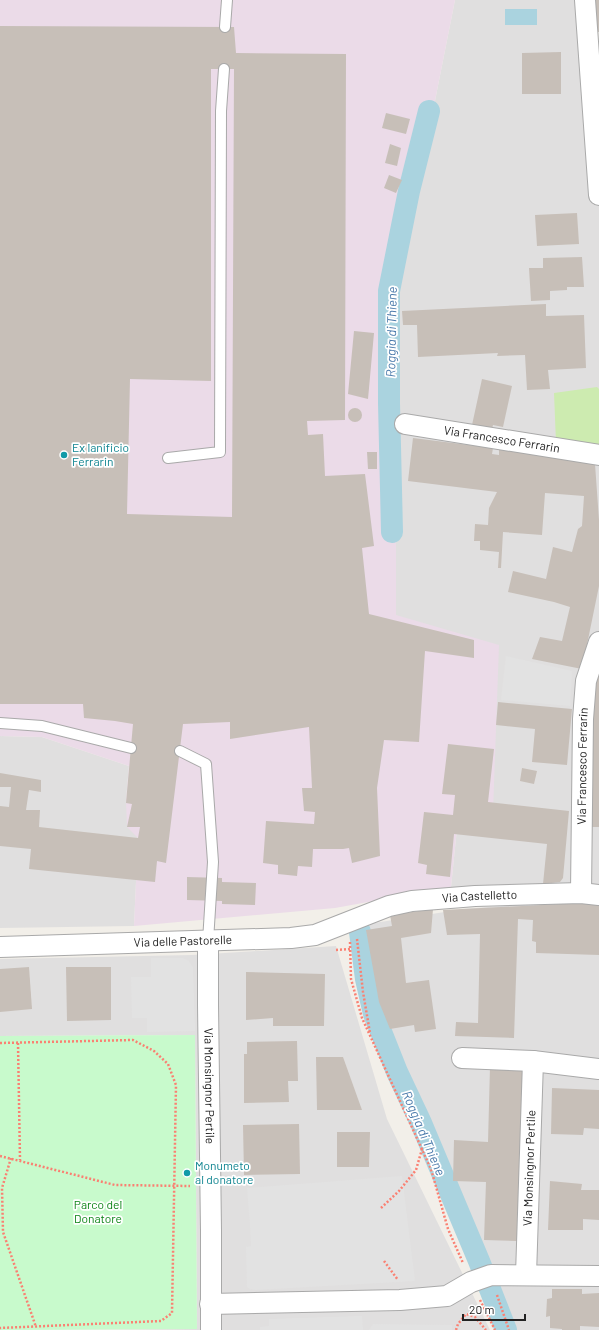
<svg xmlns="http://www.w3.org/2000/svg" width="599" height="1330" font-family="Barlow,sans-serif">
  <rect width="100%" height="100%" fill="#f2efe9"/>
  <g fill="#e0dfdf">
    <path d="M455 0H584L599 195V891L451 887 459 809 396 615V297Z"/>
    <path d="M0 736 42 737 129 766 126 801 138 838 134 926 0 928Z"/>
    <path d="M572 900 599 902V1330H509L491 1275V1272L448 1177 390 1046 369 986 361 925 464 909Z"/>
    <path d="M336 946 387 1119 490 1330H116L197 1329 195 1035 0 1036V959L192 955Z"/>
  </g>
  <path fill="#ebdbe8" d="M0 0H455L396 297V615L499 645 493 812 459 809 451 887 335 908 134 926 138 838 127 827 126 801 129 766 42 737 0 736Z"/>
  <path fill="#cdebb0" d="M597 387 599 389V448L556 443 554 393Z"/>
  <path fill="#c8facc" d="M195 1035 197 1329 0 1330V1036Z"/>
  <g fill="#e2e2e2">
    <path d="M506 656 572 671 570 706 501 700Z"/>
    <path d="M151 958H183L189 961 193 967 195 1031 147 1032V1018H132L131 977H151Z"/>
    <path d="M402 1176 415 1281 255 1290 250 1289 247 1287 246 1247 251 1246 250 1225 247 1188Z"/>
    <path d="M362 1316 363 1330H260V1327L269 1326V1319Z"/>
    <path d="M373 1324 452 1325V1330H369Z"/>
  </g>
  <rect fill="#aad3df" x="505" y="9" width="32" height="16"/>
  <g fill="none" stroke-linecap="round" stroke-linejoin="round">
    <g stroke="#aad3df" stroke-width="22">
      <path d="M392 532 389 403V291L409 191 429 111"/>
      <path d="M360 932 366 979 374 1014 397 1072 421 1123 479 1261 506 1330"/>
    </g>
  </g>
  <g fill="#c7bfb8" fill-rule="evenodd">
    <path d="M593 0H599V32H596Z"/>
    <path d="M0 26 234 27 236 53 346 54 345 420 307 421 308 435 323 434 325 476 365 474 374 546 362 548 369 614 474 640V658L425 651 419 742 384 740 377 788 380 856 352 863 349 848 343 849H313L312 867 298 866 297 876 278 874V865L263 863 266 821 314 824 315 812 304 811 302 788H312L309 727 230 739V722L183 724 166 863 157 861 155 882 29 869 31 849 0 846V806L9 807 11 787H0V773L41 780V792L29 790 26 810H40L39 827 138 838 140 827H127L132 804 126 803 133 724 115 721 84 718 83 704H0ZM211 69H234L232 517 127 514 130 379 211 381Z"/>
    <path d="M561 52V94H522V53Z"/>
    <path d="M386 113 410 119 406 134 382 128Z"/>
    <path d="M390 144 401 148 397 166 385 163Z"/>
    <path d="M389 175 402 180 396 193 384 188Z"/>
    <path d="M577 213 579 244 537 246 535 215Z"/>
    <path d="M582 257 584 287H567V290L550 291V300L531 301 529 268H543V258Z"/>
    <path d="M546 304V316L584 315 586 368 548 370 550 389 527 390 525 355 497 356 498 353 418 357 417 325H403L402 311Z"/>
    <path d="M354 331 374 333 368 399 348 394Z"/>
    <path d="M482 379 512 386 503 427 493 425 492 429 472 425Z"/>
    <circle cx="355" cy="415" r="7"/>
    <path d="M413 438 493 448 492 454 499 455V447L595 464 599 520V586L582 669 532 659 540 637 562 641 570 607 554 602 508 592 513 571 546 579 553 547 572 552 578 529 582 526 584 496 545 493 542 535 503 532 501 568H498L499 552 480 550V541H474L475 524 488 525 489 508 497 492 408 481Z"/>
    <path d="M367 452H377V469H368Z"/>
    <path d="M594 677H599V827H590Z"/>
    <path d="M498 702 572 709 567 765 532 762 535 729 496 725Z"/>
    <path d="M448 744 494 749 488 802 569 811 563 878 560 882 543 884 547 844 454 834 450 877 426 874 427 865 418 863 424 812 453 815 455 795 442 794Z"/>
    <path d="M522 768 537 771 534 784 520 781Z"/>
    <path d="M187 877 222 878V882L256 883 255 905 222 904V901L187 900Z"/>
    <path d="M599 902V955L536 953V942L532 941 533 920 518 919 514 1038 455 1036 456 1022 478 1023 480 934 447 935 443 910Z"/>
    <path d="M433 909 431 933 401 938 406 983 429 980 436 1029 415 1032 414 1025 390 1029 379 1002 366 930 392 926 390 915Z"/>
    <path d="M29 967 32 1009 0 1012V969Z"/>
    <path d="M66 967H111V1020L67 1021Z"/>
    <path d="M246 972 325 974 324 1026H273V1018L246 1020Z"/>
    <path d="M297 1041 298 1081H288L289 1102 244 1103V1054H247V1042Z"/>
    <path d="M316 1057H343L362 1110H317Z"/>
    <path d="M490 1067H524L517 1241 484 1240 486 1182 453 1181 454 1140 488 1142Z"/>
    <path d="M552 1088 599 1090V1129L584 1128 583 1135 551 1134Z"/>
    <path d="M299 1124 300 1174 244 1175 243 1125Z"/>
    <path d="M337 1132H370L369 1167H337Z"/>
    <path d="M550 1181 582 1184 581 1190H599V1220L583 1219V1230H548Z"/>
    <path d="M552 1289H582V1294L599 1293V1327L580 1326V1330H562V1329L550 1328V1316L546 1317 547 1299 552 1298Z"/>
  </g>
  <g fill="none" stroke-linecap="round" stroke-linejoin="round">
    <defs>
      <g id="lane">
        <path d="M225 27 227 0"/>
        <path d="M168 458 220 452 221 111 224 69"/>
        <path d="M0 723 42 726 131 748"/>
        <path d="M180 751 206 764 213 862 208 941"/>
      </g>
      <g id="street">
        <path d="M585 0 599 195"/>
        <path id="s1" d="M405 424 599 455"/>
        <path id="s2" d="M581 893 583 719 586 681 599 642"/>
        <path id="s3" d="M208 941V1005L211 1230V1330"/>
        <path id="s4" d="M0 947 291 938 315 935 389 906 412 901 475 896 581 893 599 895"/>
        <path d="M462 1058 533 1061 599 1069"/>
        <path id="s5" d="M526 1275 533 1061"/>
        <path d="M210 1304 400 1300 447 1296 471 1282 491 1275 599 1276"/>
      </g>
    </defs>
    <use href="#lane" stroke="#a9a9a9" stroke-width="12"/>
    <use href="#street" stroke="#a9a9a9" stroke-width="22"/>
    <g stroke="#fa8072" stroke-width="2.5" stroke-dasharray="2 2" stroke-linecap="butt">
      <path d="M357 939 363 992 370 1033"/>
      <path d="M350 942 351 979 362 1018 431 1169 448 1229 463 1263"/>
      <path d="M336 950 350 949"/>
      <path d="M0 1043 133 1040 154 1051 168 1064 176 1085 172 1313 161 1321 0 1328"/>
      <path d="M18 1043 20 1160"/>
      <path d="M0 1156 115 1185 190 1186"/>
      <path d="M11 1158 2 1188 3 1232 36 1327"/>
      <path d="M381 1208 399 1191 416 1170 422 1149"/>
      <path d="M384 1261 398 1280"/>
      <path d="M497 1295 509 1330"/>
      <path d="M480 1300 495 1330"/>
      <path d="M456 1330 458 1324 466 1314 475 1317 486 1330"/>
    </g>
    <use href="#lane" stroke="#fff" stroke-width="10"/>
    <use href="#street" stroke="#fff" stroke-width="20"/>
  </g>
  <g fill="#0f9aa8" stroke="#fff" stroke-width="1.5">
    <circle cx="64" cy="455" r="4"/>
    <circle cx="187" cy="1173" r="4"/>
  </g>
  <g text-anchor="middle" stroke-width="3.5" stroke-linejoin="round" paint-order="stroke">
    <g font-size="12" fill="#222" stroke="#fff">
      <text dy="4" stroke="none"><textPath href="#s1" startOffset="98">Via Francesco Ferrarin</textPath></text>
      <text dy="4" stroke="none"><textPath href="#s2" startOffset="127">Via Francesco Ferrarin</textPath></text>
      <text dy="4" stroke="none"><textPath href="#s4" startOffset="486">Via Castelletto</textPath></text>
      <text dy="4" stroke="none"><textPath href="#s4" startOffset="183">Via delle Pastorelle</textPath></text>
      <text dy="4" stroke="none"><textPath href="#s3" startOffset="145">Via Monsingnor Pertile</textPath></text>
      <text dy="4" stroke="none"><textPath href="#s5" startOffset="107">Via Monsingnor Pertile</textPath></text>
    </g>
    <g font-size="12" fill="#0d838f" stroke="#fff" text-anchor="start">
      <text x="72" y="452">Ex lanificio<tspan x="72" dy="14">Ferrarin</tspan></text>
      <text x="195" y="1170">Monumeto<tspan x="195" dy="14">al donatore</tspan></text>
    </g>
    <g font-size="12" fill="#0c8416" stroke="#fff">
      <text x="98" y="1209">Parco del<tspan x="98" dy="14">Donatore</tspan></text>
    </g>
    <g font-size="13" font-style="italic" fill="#4a7aab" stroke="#fff">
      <text transform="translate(391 332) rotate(-89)" y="5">Roggia di Thiene</text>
      <text transform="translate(424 1133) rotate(67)" y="5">Roggia di Thiene</text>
    </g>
  </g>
  <path d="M463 1314v6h62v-6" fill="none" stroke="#222222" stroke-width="2"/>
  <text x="469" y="1314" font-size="12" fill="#222222" stroke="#ffffff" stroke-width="3" paint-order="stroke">20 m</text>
</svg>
